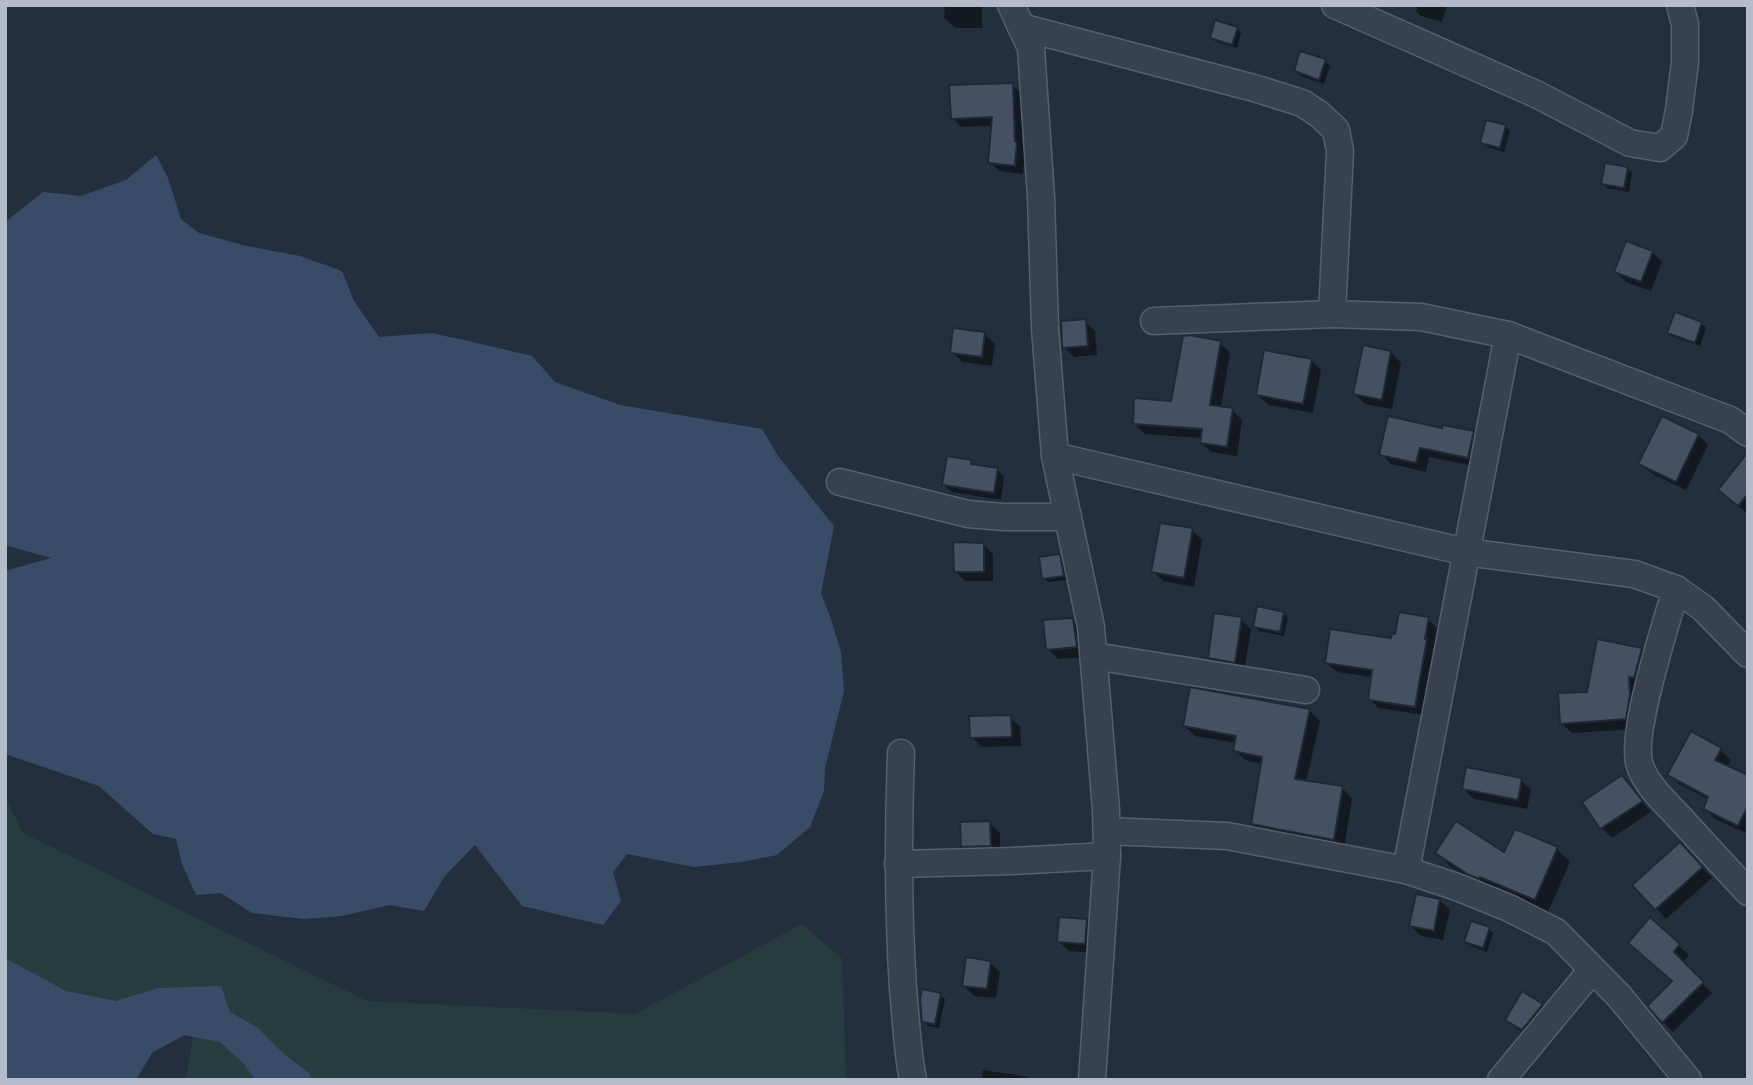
<svg xmlns="http://www.w3.org/2000/svg" width="1753" height="1085" font-family="Signika,sans-serif">
  <rect width="100%" height="100%" fill="#242f3e"/>
  <path fill="#263c3f" d="M5 797 23 833 367 1001 635 1014 802 924 842 959 846 1080H186L197 1010 76 1016 5 979Z"/>
  <g fill="#394c67">
    <path d="M156 155 168 178 181 219 199 233 246 246 300 256 342 271 354 301 379 337 431 333 468 341 532 356 555 382 620 405 762 429 778 456 834 526 821 593 830 616 841 652 844 691 825 768 824 791 810 827 777 855 741 862 694 867 627 854 613 872 621 901 603 925 522 906 475 845 444 877 424 911 390 905 342 916 304 919 252 913 221 893 196 895 182 864 176 839 153 834 99 786 5 754V571L51 558 5 545V222L43 192 81 196 126 180Z"/>
    <path d="M5 958 66 991 116 1001 158 988 221 986 230 1012 258 1028 284 1054 309 1073 313 1080H255L244 1064 220 1042 184 1035 152 1053 136 1080H5Z"/>
  </g>
  <g fill="#0007">
    <path d="M945 5H982V28H955L944 18Z"/>
    <path d="M1418 5H1447L1442 22 1421 16 1416 11Z"/>
    <path d="M1237 28 1241 33 1237 48 1216 42 1212 38Z"/>
    <path d="M1325 61 1330 66 1324 84 1300 76 1296 71Z"/>
    <path d="M1012 85 1021 93 1023 150 1025 152 1023 174 999 171 990 162 993 126 961 127 953 118Z"/>
    <path d="M1505 126 1510 131 1504 152 1487 147 1482 143Z"/>
    <path d="M1628 169 1632 173 1629 192 1607 188 1603 183Z"/>
    <path d="M1652 252 1662 262 1651 291 1626 282 1616 272Z"/>
    <path d="M1676 314 1702 324 1706 328 1700 346 1674 337 1669 332Z"/>
    <path d="M1085 321 1095 331 1097 355 1074 357 1064 347Z"/>
    <path d="M985 334 995 344 992 366 962 362 952 352Z"/>
    <path d="M1220 343 1230 353 1221 408 1232 410 1242 420 1237 456 1211 452 1201 442 1202 438 1145 434 1135 424 1173 403Z"/>
    <path d="M1391 352 1401 363 1392 409 1365 404 1355 394Z"/>
    <path d="M1311 360 1321 370 1313 413 1268 405 1258 395Z"/>
    <path d="M1444 430 1473 433 1483 443 1478 467 1429 457 1426 472 1391 464 1381 454Z"/>
    <path d="M1698 435 1708 445 1686 490 1651 473 1641 463Z"/>
    <path d="M971 462 975 466 997 470 1004 477 1001 500 952 492 944 485Z"/>
    <path d="M1748 472V514L1720 490Z"/>
    <path d="M1192 530 1202 540 1194 587 1163 581 1153 571Z"/>
    <path d="M983 544 993 554V581H965L955 571Z"/>
    <path d="M1059 556 1064 561 1068 580 1048 582 1044 578Z"/>
    <path d="M1283 613 1288 618 1284 636 1259 631 1255 626Z"/>
    <path d="M1072 619 1082 630 1086 657 1058 659 1048 649Z"/>
    <path d="M1241 619 1251 629 1244 672 1220 668 1209 658Z"/>
    <path d="M1428 619 1437 628 1434 648 1436 650 1424 715 1379 708 1369 699 1373 677 1337 672 1327 663 1393 640Z"/>
    <path d="M1641 649 1651 659 1635 729 1572 733 1561 723 1588 693Z"/>
    <path d="M1310 711 1320 721 1306 782 1342 788 1352 798 1344 849 1263 834 1252 824 1262 764 1245 760 1235 750 1236 743 1195 736 1185 726Z"/>
    <path d="M1010 717 1020 727 1021 746 982 747 972 737Z"/>
    <path d="M1721 750 1731 760 1727 767 1748 777V834L1715 819 1705 809 1709 800 1679 784 1669 774Z"/>
    <path d="M1622 777 1651 812 1612 838 1602 828 1584 803Z"/>
    <path d="M1521 780 1531 790 1527 809 1474 799 1464 789Z"/>
    <path d="M990 823 1000 833V855L972 856 962 846Z"/>
    <path d="M1557 849 1570 862 1548 912 1494 889 1484 887 1450 866 1437 853 1505 855Z"/>
    <path d="M1690 854 1712 878 1666 919 1635 885Z"/>
    <path d="M1439 900 1450 910 1443 940 1421 936 1411 926Z"/>
    <path d="M1650 920 1689 955 1682 963 1712 993 1673 1032 1663 1022 1674 982Z"/>
    <path d="M1086 921 1096 931 1095 953 1069 951 1059 941Z"/>
    <path d="M1489 929 1493 933 1487 952 1471 946 1466 942Z"/>
    <path d="M990 962 1000 972 996 998 974 996 964 985Z"/>
    <path d="M1522 994 1542 1005 1552 1015 1533 1038 1517 1029 1507 1019Z"/>
    <path d="M940 995 945 999 939 1028 928 1026 923 1021Z"/>
    <path d="M983 1070 1029 1077 1032 1080H982Z"/>
  </g>
  <g fill="#455162" stroke="#1f2835" stroke-width="2">
    <path d="M1215 20 1238 27 1232 45 1210 38Z"/>
    <path d="M1300 51 1326 59 1319 80 1294 71Z"/>
    <path d="M1013 83 1015 141 1017 142 1015 166 988 163 992 117 951 119 949 85Z"/>
    <path d="M1486 120 1506 125 1500 148 1480 143Z"/>
    <path d="M1605 163 1628 167 1624 188 1601 184Z"/>
    <path d="M1626 241 1653 251 1641 282 1614 272Z"/>
    <path d="M1675 312 1702 322 1695 343 1667 333Z"/>
    <path d="M1086 319 1088 346 1062 348 1061 321Z"/>
    <path d="M953 328 985 332 982 357 950 353Z"/>
    <path d="M1190 335 1221 341 1210 405 1233 408 1227 447 1200 443 1202 429 1133 424 1134 398 1171 401 1183 336Z"/>
    <path d="M1363 345 1391 351 1382 400 1353 394Z"/>
    <path d="M1264 350 1312 359 1303 404 1256 395Z"/>
    <path d="M1388 416 1442 428 1443 425 1474 431 1468 458 1420 448 1416 463 1379 455Z"/>
    <path d="M1662 416 1699 434 1676 482 1638 464Z"/>
    <path d="M1748 452V494L1738 506 1718 490Z"/>
    <path d="M947 456 972 460 971 464 998 468 994 493 942 485Z"/>
    <path d="M1160 523 1193 528 1184 578 1151 572Z"/>
    <path d="M953 542 984 543V572H954Z"/>
    <path d="M1060 554 1064 576 1042 579 1039 557Z"/>
    <path d="M1257 606 1284 612 1280 632 1253 627Z"/>
    <path d="M1399 612 1429 617 1425 639H1427L1415 707 1368 700 1372 670 1325 663 1330 629 1391 638 1392 633 1395 634Z"/>
    <path d="M1214 613 1242 617 1235 663 1208 658Z"/>
    <path d="M1073 618 1077 647 1046 650 1043 620Z"/>
    <path d="M1597 639 1642 648 1634 678 1629 677 1630 695 1626 719 1560 724 1558 693 1587 692Z"/>
    <path d="M1190 687 1310 709 1295 779 1343 786 1334 840 1251 824 1262 757 1233 751 1236 736 1183 726Z"/>
    <path d="M1011 715 1012 737 970 738 969 716Z"/>
    <path d="M1691 731 1722 748 1715 760 1748 775V806L1738 826 1703 809 1708 797 1667 775Z"/>
    <path d="M1466 767 1522 778 1518 800 1462 789Z"/>
    <path d="M1622 775 1643 801 1600 829 1582 802Z"/>
    <path d="M990 821 991 846 961 847 960 822Z"/>
    <path d="M1456 821 1504 852 1515 829 1558 847 1535 900 1480 877 1479 879 1469 875 1435 853Z"/>
    <path d="M1680 842 1703 867 1655 910 1632 885Z"/>
    <path d="M1416 894 1440 899 1434 931 1409 926Z"/>
    <path d="M1059 917 1087 919 1085 944 1057 942Z"/>
    <path d="M1650 917 1680 944 1674 952 1704 982 1662 1023 1647 1006 1672 981 1628 943Z"/>
    <path d="M1471 921 1490 927 1483 948 1464 942Z"/>
    <path d="M966 957 991 961 987 989 962 986Z"/>
    <path d="M922 989 941 993 935 1024 922 1022 920 999Z"/>
    <path d="M1522 991 1543 1004 1522 1030 1505 1020Z"/>
  </g>
  <g fill="none" stroke-linecap="round" stroke-linejoin="round">
    <defs>
      <g id="minor">
        <path d="M1011 5 1031 48 1041 197 1045 328 1055 456 1091 627 1106 810 1107 856 1092 1080"/>
        <path d="M1335 5 1538 95 1630 143 1660 148 1674 136 1679 110 1685 62V24L1680 5"/>
        <path d="M1021 27 1254 88 1302 103 1319 114 1336 130 1340 151 1332 314"/>
        <path d="M1154 321 1332 314 1421 317 1508 335 1730 420 1748 433"/>
        <path d="M1055 456 1466 552 1634 574 1676 589 1703 608 1748 654"/>
        <path d="M840 482 968 514 1003 517H1068"/>
        <path d="M1676 589C1666 624 1629 736 1640 766 1647 786 1665 802 1679 817 1702 842 1725 867 1748 892"/>
        <path d="M1094 656 1306 690"/>
        <path d="M901 753C898 832 898 910 903 989 906 1019 907 1050 913 1080"/>
        <path d="M1107 831 1227 836 1406 870 1457 887 1509 908 1556 932 1619 996 1688 1080"/>
        <path d="M898 864 1012 861 1107 856"/>
        <path d="M1406 870 1508 335"/>
        <path d="M1501 1080 1592 970"/>
      </g>
    </defs>
    <use href="#minor" stroke="#565f6c" stroke-width="29"/>
    <use href="#minor" stroke="#38414e" stroke-width="26"/>
  </g>
  <rect width="1753" height="1085" fill="none" stroke="#b4bcc9" stroke-width="14"/>
</svg>
